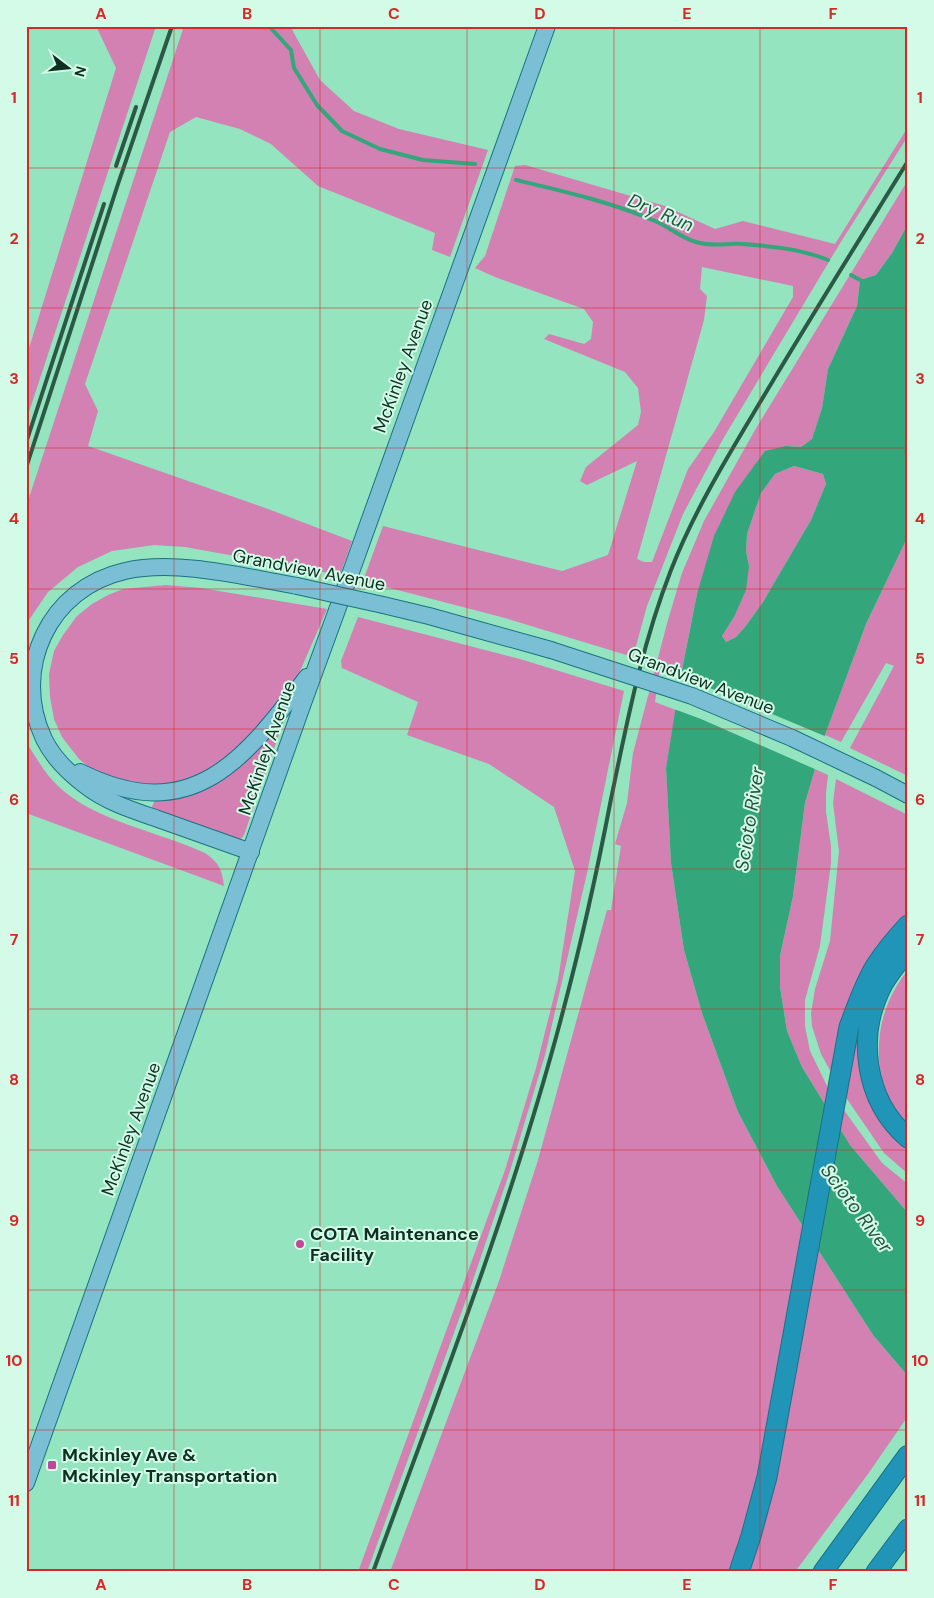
<svg xmlns="http://www.w3.org/2000/svg" width="934" height="1598" font-family="'DM Sans',sans-serif">
  <rect width="100%" height="100%" fill="#93e4bf"/>
  <g fill="#d380b2" fill-rule="evenodd">
    <path d="M96 26H156L26 421V358L116 68Z"/>
    <path d="M184 26H290L320 80 354 111 399 129 488 150 450 257 432 250 435 233 318 186 271 144 240 129 196 117 170 132 85 384 98 411 88 446 268 509 352 541 340 575 185 547 154 545 112 551 78 567 48 592 29 620 26 629V507Z"/>
    <path d="M908 127V136L839 245 723 439 683 514 647 606 633 657 505 618 363 581 383 526 562 571 608 555 637 461 587 485 580 481 586 467 638 425 641 412 638 388 625 372 544 339 549 334 584 344 591 339 593 322 584 309 495 277 475 268 485 256 515 166 525 165 665 206 715 229 743 221 835 244ZM702 267 793 286V297L714 432 688 469 652 562H644L637 559 704 320 707 296 700 289Z"/>
    <path d="M908 180V224L892 253 876 275 860 280 857 306 828 369 822 408 812 439 801 447 786 446 697 594 681 675 660 668 655 702 676 710 666 768 671 863 684 950 702 1013 738 1112 777 1186 873 1335 908 1376V1416L868 1474 795 1572H746L795 1269C778 1371 765 1474 730 1572H390L499 1281 538 1160 607 910H611L621 846 615 844 627 803 633 753 668 620 682 573 704 521 755 430Z"/>
    <path d="M794 466 823 474 826 484 811 520 763 602 745 627 736 637 726 642 722 636 734 617 749 566 746 551 747 534 761 493 775 474Z"/>
    <path d="M908 536V776L850 748 894 666 886 663 841 742 825 735 866 624Z"/>
    <path d="M166 585 201 588 327 609 301 669 286 695 235 753 190 782 137 788 95 772 79 759 62 737 54 719 50 697 49 674 54 651 63 635 77 616 92 604 108 595 123 589Z"/>
    <path d="M358 617 520 659 624 691 587 873 545 1055 510 1171 471 1286 367 1572H358L505 1170 536 1068 558 980 575 871 554 807 489 764 407 735 418 702 342 668 341 661Z"/>
    <path d="M278 724 282 725 244 835 240 840 151 809 156 798 177 796Z"/>
    <path d="M26 742C36 757 45 774 58 786 94 821 160 832 205 853 219 863 222 869 224 886L26 813Z"/>
    <path d="M815 769 828 775 826 793V812L831 846V863L820 946 805 1000V1026L810 1051 828 1088 882 1163 908 1184V1213L850 1145 802 1067 787 1031 780 987V956L793 896 805 803Z"/>
    <path d="M836 779 908 815V916L845 1014 831 1072 821 1054 812 1026 811 1013 815 989 830 941 839 851 833 803Z"/>
    <path d="M908 970V1124C866 1082 872 1013 908 970Z"/>
    <path d="M860 1020 861 1035 908 1147V1174L884 1153 845 1096Z"/>
  </g>
  <path fill="#33a77b" fill-rule="evenodd" d="M908 224V536L866 624 825 735 805 803 793 896 780 956V987L787 1031 802 1067 850 1145 908 1213V1376L873 1335 777 1186 738 1112 702 1013 684 950 671 863 666 768 681 675 697 594 714 536 735 492 765 451 786 446 801 447 812 439 822 408 828 369 857 306 860 280 876 275 892 253ZM794 466 823 474 826 484 811 520 763 602 745 627 736 637 726 642 722 636 734 617 746 590 749 566 746 551 747 534 761 493 775 474Z"/>
  <path fill="#93e4bf" d="M679 675 827 737 817 770 701 719 674 709Z"/>
  <g fill="none" stroke-linecap="round" stroke-linejoin="round">
    <g stroke="#33a77b" stroke-width="4">
      <path d="M269 26 291 50 294 68 317 105 342 131 380 149 423 160 475 164"/>
      <path d="M516 180C563 191 611 202 655 221 669 227 682 238 696 242 711 247 727 243 742 244 771 246 801 249 828 260"/>
      <path d="M851 275 862 281"/>
    </g>
    <defs>
      <g id="major">
        <path d="M383 605 429 616 551 650"/>
        <path d="M80 772C192 828 244 760 307 677"/>
        <path d="M876 778 908 795"/>
        <path d="M251 852C220 841 189 830 158 819 135 811 106 802 86 786 70 774 53 758 44 739 11 669 49 588 125 571 177 559 245 577 297 586"/>
        <path d="M26 1483 303 703C386 478 466 252 547 26"/>
      </g>
      <g id="highway">
        <path d="M908 950C899 961 890 972 883 984 856 1035 864 1100 908 1138"/>
        <path d="M739 1572 751 1536 767 1477 849 1027C857 1006 864 984 876 965 885 951 896 938 908 925"/>
        <path d="M823 1572 908 1455"/>
        <path d="M876 1572 908 1529"/>
      </g>
    </defs>
    <use href="#major" stroke="#1a7284" stroke-width="18"/>
    <use href="#highway" stroke="#1a7284" stroke-width="21"/>
    <use href="#major" stroke="#7abfd4" stroke-width="16"/>
    <use href="#highway" stroke="#2195b8" stroke-width="19"/>
    <g stroke="#2c5946" stroke-width="4">
      <path d="M116 166 136 107"/>
      <path d="M26 443 104 204"/>
      <path d="M26 468 118 184 172 26"/>
      <path d="M373 1572C440 1388 512 1205 562 1015 581 944 597 872 611 799 627 722 642 644 671 570 696 506 733 448 768 389 814 312 861 237 908 161"/>
    </g>
    <defs>
      <g id="major-bridge">
        <path d="M297 586 383 605"/>
        <path d="M551 650 692 696 792 738 876 778"/>
      </g>
    </defs>
    <use href="#major-bridge" stroke="#1a7284" stroke-width="18" stroke-linecap="butt"/>
    <use href="#major-bridge" stroke="#7abfd4" stroke-width="16"/>
  </g>
  <path fill="none" stroke="#d62828" stroke-width="1" stroke-opacity="0.55" d="M174 26V1572M320 26V1572M467 26V1572M614 26V1572M760 26V1572M26 168H908M26 308H908M26 448H908M26 589H908M26 729H908M26 869H908M26 1009H908M26 1150H908M26 1290H908M26 1430H908"/>
  <g fill="#c34798" stroke="#d4fbe8" stroke-width="2">
    <circle cx="300" cy="1244" r="5"/>
    <rect x="47" y="1460" width="10" height="10" rx="2.5"/>
  </g>
  <g text-anchor="middle" stroke-width="4" stroke-linejoin="round" paint-order="stroke">
    <g font-size="18" fill="#0d3022" stroke="#d4fbe8">
      <text transform="translate(403 366) rotate(-70)" y="6">McKinley Avenue</text>
      <text transform="translate(309 570) rotate(11)" y="6">Grandview Avenue</text>
      <text transform="translate(701 681) rotate(21)" y="6">Grandview Avenue</text>
      <text transform="translate(267 748) rotate(-71)" y="6">McKinley Avenue</text>
      <text transform="translate(131 1129) rotate(-70)" y="6">McKinley Avenue</text>
    </g>
    <g font-size="18" font-weight="bold" fill="#0d3022" stroke="#d4fbe8" text-anchor="start">
      <text x="310" y="1240">COTA Maintenance<tspan x="310" dy="21">Facility</tspan></text>
      <text x="62" y="1461">Mckinley Ave &amp;<tspan x="62" dy="21">Mckinley Transportation</tspan></text>
    </g>
    <g font-size="19" font-style="italic" fill="#265440" stroke="#d4fbe8">
      <text transform="translate(661 212) rotate(23)" y="7">Dry Run</text>
      <text transform="translate(749 819) rotate(-81)" y="7">Scioto River</text>
      <text transform="translate(857 1208) rotate(53)" y="7">Scioto River</text>
    </g>
  </g>
  <rect width="934" height="1598" fill="none" stroke="#d4fbe8" stroke-width="55"/>
  <g transform="translate(68 68) rotate(106)" stroke="#d4fbe8" stroke-width="4" paint-order="stroke">
  <path d="M0-4L9 19L0 12L-9 19Z" fill="#0d3022"/>
  <text y="-8" font-size="14" font-weight="bold" text-anchor="middle" fill="#0d3022">N</text>
  </g>
  <rect x="28" y="28" width="878" height="1542" fill="none" stroke="#d62828" stroke-width="2"/>
  <g font-size="16" text-anchor="middle" font-weight="bold" fill="#d62828">
    <text x="101" y="19">A</text>
    <text x="247" y="19">B</text>
    <text x="394" y="19">C</text>
    <text x="540" y="19">D</text>
    <text x="687" y="19">E</text>
    <text x="833" y="19">F</text>
    <text x="14" y="103">1</text>
    <text x="920" y="103">1</text>
    <text x="14" y="244">2</text>
    <text x="920" y="244">2</text>
    <text x="14" y="384">3</text>
    <text x="920" y="384">3</text>
    <text x="14" y="524">4</text>
    <text x="920" y="524">4</text>
    <text x="14" y="664">5</text>
    <text x="920" y="664">5</text>
    <text x="14" y="805">6</text>
    <text x="920" y="805">6</text>
    <text x="14" y="945">7</text>
    <text x="920" y="945">7</text>
    <text x="14" y="1085">8</text>
    <text x="920" y="1085">8</text>
    <text x="14" y="1226">9</text>
    <text x="920" y="1226">9</text>
    <text x="14" y="1366">10</text>
    <text x="920" y="1366">10</text>
    <text x="14" y="1506">11</text>
    <text x="920" y="1506">11</text>
    <text x="101" y="1590">A</text>
    <text x="247" y="1590">B</text>
    <text x="394" y="1590">C</text>
    <text x="540" y="1590">D</text>
    <text x="687" y="1590">E</text>
    <text x="833" y="1590">F</text>
  </g>
</svg>
